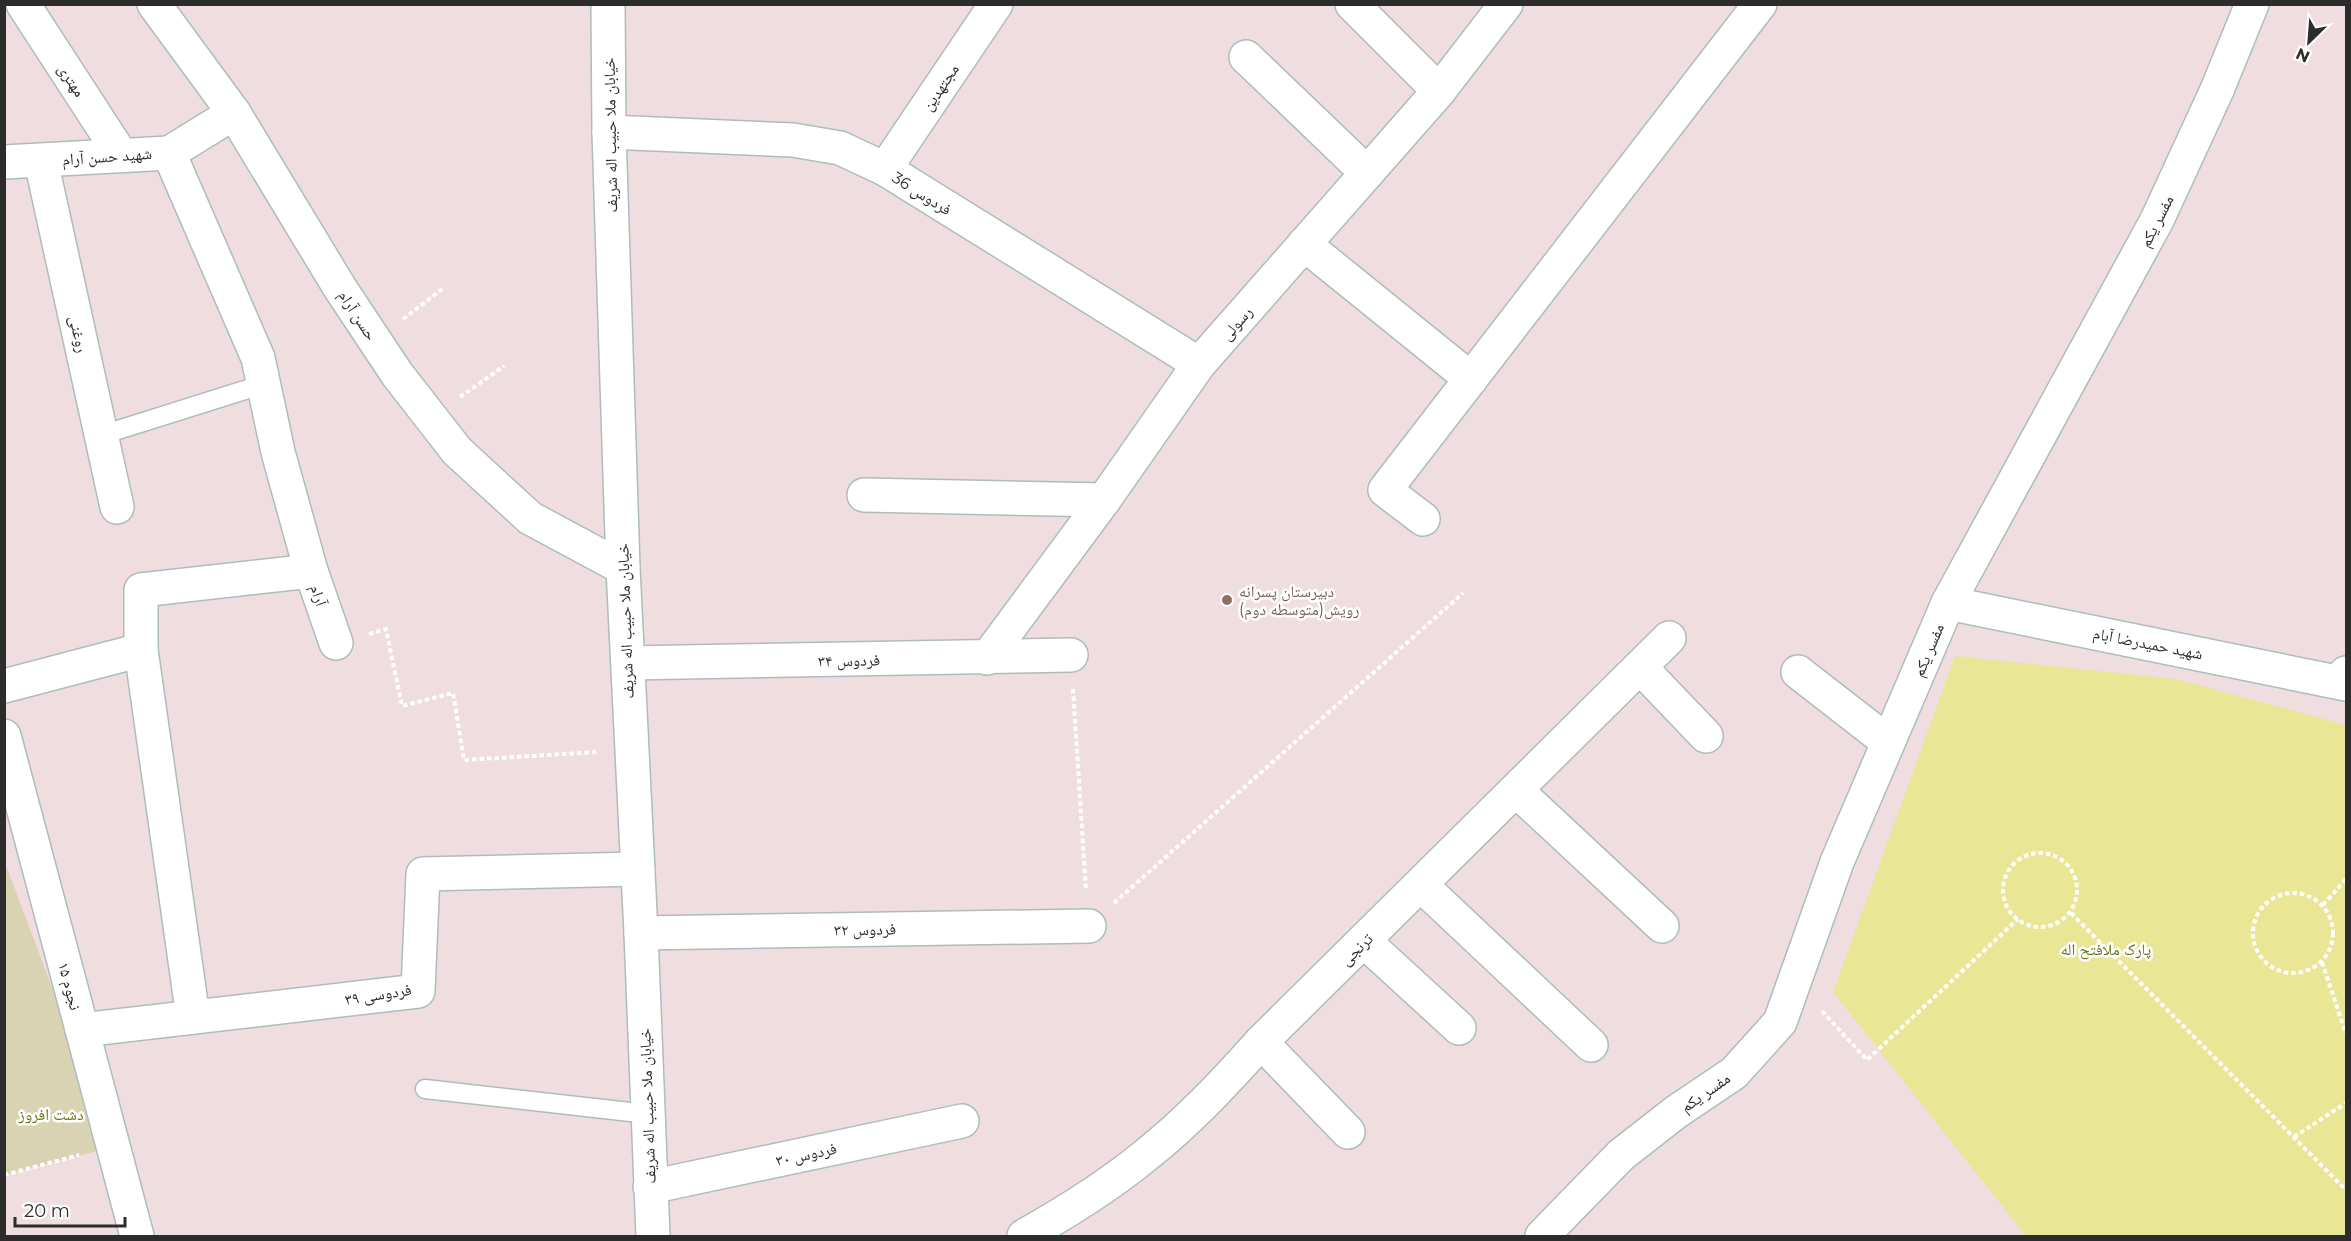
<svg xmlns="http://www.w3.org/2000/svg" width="2351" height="1241" font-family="Montserrat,'Noto Naskh Arabic',sans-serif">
  <rect width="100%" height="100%" fill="#efdde0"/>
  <path fill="#e9e696" d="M1955 656 2176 679 2346 725V1236H2026L1833 992Z"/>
  <path fill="#dad3b3" d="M4 860 112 1147 5 1175H4Z"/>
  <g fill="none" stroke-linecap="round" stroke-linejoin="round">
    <defs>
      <g id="service">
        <path d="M102 435 264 384"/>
        <path d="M425 1089 648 1114"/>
      </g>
      <g id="minor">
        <path d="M23 4 121 155"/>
        <path d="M154 4 234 113 340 288 397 374 457 451 530 518 623 568"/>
        <path d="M1352 4 1439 91"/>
        <path d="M1246 57 1367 173"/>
        <path d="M609 132 793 140 840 148 885 169 1199 364"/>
        <path d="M169 153 258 358 278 452 311 571 336 643"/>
        <path d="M41 161 117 507"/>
        <path d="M4 162 169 153 234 113"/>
        <path d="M885 169 996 4"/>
        <path d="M1304 244 1471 379"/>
        <path d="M864 495 1104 500"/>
        <path d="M1423 519 1385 490 1760 4"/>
        <path d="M1948 603 2346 684"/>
        <path d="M141 650 193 1017"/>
        <path d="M987 658 1104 500 1199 364 1439 91 1506 4"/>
        <path d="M628 663 1071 655"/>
        <path d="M1640 667 1706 736"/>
        <path d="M1798 672 1888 742"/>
        <path d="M4 686 141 650V590L311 571"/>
        <path d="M4 736 137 1236"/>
        <path d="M1517 791 1662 926"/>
        <path d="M1421 885 1591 1045"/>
        <path d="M641 933 1089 926"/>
        <path d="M1364 941 1459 1028"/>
        <path d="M82 1030 418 991 423 874 638 869"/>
        <path d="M1261 1042 1348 1132"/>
        <path d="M650 1187 962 1121"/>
        <path d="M1024 1236C1063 1214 1111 1184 1146 1155 1188 1122 1226 1081 1261 1042L1669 638"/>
        <path d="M1542 1236 1621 1155 1676 1112 1734 1073 1780 1022 1837 862 1948 603 2157 220 2217 90 2252 4"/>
      </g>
      <path id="tertiary" d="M2338 681 2346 673"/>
      <path id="secondary" d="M608 4 609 132 623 568 641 933 653 1236"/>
    </defs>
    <use href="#service" stroke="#adbcbd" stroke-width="21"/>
    <use href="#minor" stroke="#adbcbd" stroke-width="36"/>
    <use href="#tertiary" stroke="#adbcbd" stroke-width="36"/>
    <use href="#secondary" stroke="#adbcbd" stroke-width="36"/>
    <g stroke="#fff" stroke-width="4" stroke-dasharray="4.5 3" stroke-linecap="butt">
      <path d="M403 319 445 287"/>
      <path d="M460 397 504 366"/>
      <path d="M369 634 386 629 402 706 453 693 464 760 597 752"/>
      <path d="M1073 689 1086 891"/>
      <circle cx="2040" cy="890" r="37"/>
      <circle cx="2293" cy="933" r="40"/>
      <path d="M1114 903 1463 593"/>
      <path d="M2323 905 2346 879"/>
      <path d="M2071 913 2346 1190"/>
      <path d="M2322 962 2346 1034"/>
      <path d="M1822 1011 1867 1060 2018 919"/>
      <path d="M2294 1137 2346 1103"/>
      <path d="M4 1175 79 1155"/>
    </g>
    <use href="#service" stroke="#fff" stroke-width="18"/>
    <use href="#minor" stroke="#fff" stroke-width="33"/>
    <use href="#tertiary" stroke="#fff" stroke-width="33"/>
    <use href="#secondary" stroke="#fff" stroke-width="33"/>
  </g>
  <circle fill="#8d6e63" stroke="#fff" stroke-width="2" cx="1227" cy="600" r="6"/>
  <g text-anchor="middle" stroke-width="5" stroke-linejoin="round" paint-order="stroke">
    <g font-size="16" fill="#2c2c2c" stroke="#fff">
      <text transform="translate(72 80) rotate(57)" y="6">مهتری</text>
      <text transform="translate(940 87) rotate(-56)" y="6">مجتهدین</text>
      <text transform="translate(610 135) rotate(-91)" y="6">خیابان ملا حبیب اله شریف</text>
      <text transform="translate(107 156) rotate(-4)" y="6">شهید حسن آرام</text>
      <text transform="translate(922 193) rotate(32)" y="6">فردوس 36</text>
      <text transform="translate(2156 221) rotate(-63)" y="6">مفسر یکم</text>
      <text transform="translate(358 315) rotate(57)" y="6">حسن آرام</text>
      <text transform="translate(1236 323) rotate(-49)" y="6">رسولی</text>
      <text transform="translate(79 334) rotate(78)" y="6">روغنی</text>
      <text transform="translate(319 595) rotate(71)" y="6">آرام</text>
      <text transform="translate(625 621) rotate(-92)" y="6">خیابان ملا حبیب اله شریف</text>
      <text transform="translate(2148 643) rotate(11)" y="6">شهید حمیدرضا آبام</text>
      <text transform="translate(1928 650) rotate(-67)" y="6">مفسر یکم</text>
      <text transform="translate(849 660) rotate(-1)" y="6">فردوس ۳۴</text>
      <text transform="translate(865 929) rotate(-1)" y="6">فردوس ۳۲</text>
      <text transform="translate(1356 949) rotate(-44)" y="6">ترنجی</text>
      <text transform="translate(70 986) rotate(75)" y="6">نجوم ۱۵</text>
      <text transform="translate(378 994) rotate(-9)" y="6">فردوسی ۳۹</text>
      <text transform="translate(1705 1092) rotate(-35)" y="6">مفسر یکم</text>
      <text transform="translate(647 1106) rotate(-92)" y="6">خیابان ملا حبیب اله شریف</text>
      <text transform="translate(806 1154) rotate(-12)" y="6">فردوس ۳۰</text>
    </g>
    <g font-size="16" fill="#785e54" stroke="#fff" text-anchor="start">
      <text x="1239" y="597">دبیرستان پسرانه<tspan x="1239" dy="18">رویش(متوسطه دوم)</tspan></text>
    </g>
    <g font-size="16" fill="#687114" stroke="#fff">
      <text x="2106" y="955">پارک ملافتح اله</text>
      <text x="51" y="1120">دشت افروز</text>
    </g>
  </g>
  <rect width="2351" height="1241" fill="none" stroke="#2c2c2c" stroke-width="12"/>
  <g transform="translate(2309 42) rotate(205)" stroke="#ffffff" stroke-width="4.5" paint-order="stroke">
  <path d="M0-4.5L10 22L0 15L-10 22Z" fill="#2c2c2c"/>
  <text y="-9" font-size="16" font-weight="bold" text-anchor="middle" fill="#2c2c2c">N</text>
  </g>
  <path d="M15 1217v9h110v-9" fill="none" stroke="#2c2c2c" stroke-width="3"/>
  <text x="24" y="1217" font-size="18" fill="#2c2c2c" stroke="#ffffff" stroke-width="4.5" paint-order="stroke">20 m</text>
</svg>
